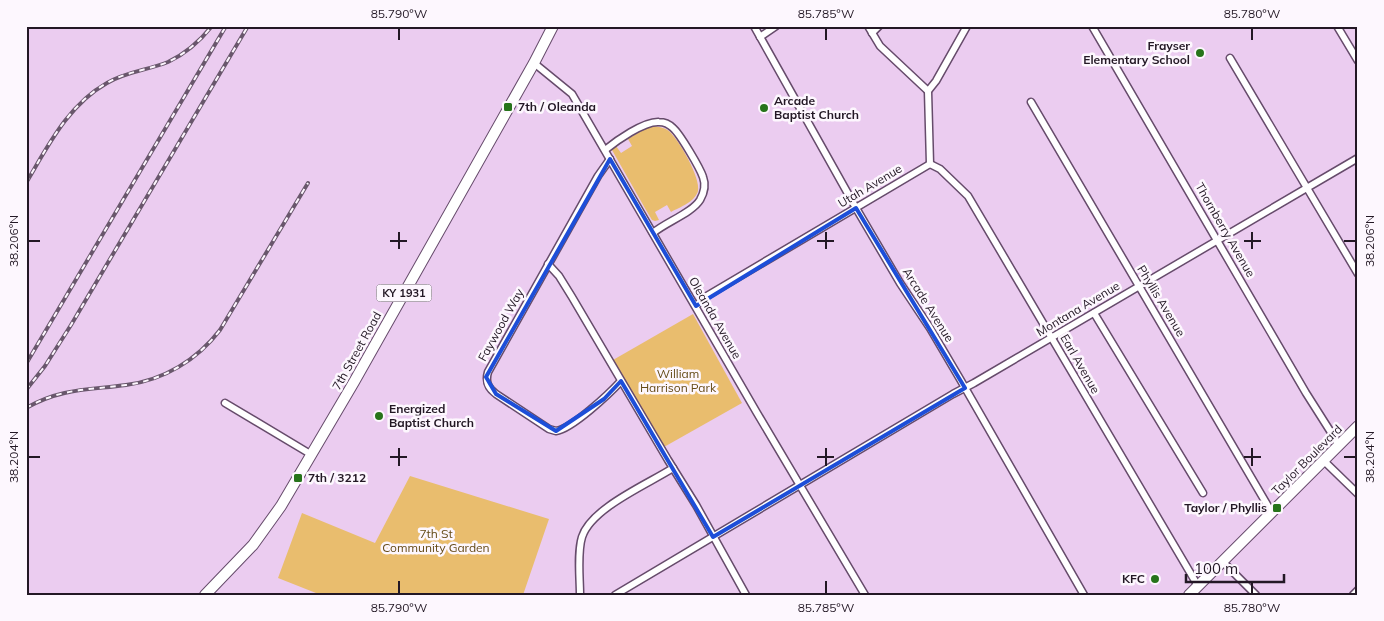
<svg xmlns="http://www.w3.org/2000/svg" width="1384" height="621" font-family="Mulish,sans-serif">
  <rect width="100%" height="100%" fill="#ebccf0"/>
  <g fill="#e9bd6e">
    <path d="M654 126C660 127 665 128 669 131 679 140 701 178 698 191 695 202 680 207 671 212L667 205 655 212 659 220 655 221 652 220 646 210 612 150 616 146 621 153 632 146 628 139 646 128Z"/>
    <path d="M693 314 742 403 664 447 613 360Z"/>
    <path d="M410 476 549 519 523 595H321L278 578 302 513 375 543Z"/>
  </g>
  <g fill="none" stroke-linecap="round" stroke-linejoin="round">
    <defs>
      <g id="minor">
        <path d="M754 26 856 208 900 283 930 328 960 379 1084 595"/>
        <path d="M868 26 880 46 928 91"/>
        <path d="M1092 26 1306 393 1339 445"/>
        <path d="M1337 26 1358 61"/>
        <path d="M872 33 879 26"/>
        <path d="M760 37 776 26"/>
        <path d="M1230 58 1358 274"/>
        <path d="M534 63 572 94 757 413 865 595"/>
        <path d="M1031 102 1272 513"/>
        <path d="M605 150C616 141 644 121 659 122 664 122 669 124 673 128 680 134 700 168 703 177 706 185 704 193 700 200 692 213 666 222 653 233"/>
        <path d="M610 159 598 176 488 372C485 382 488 388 496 394L549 429 556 431C572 429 610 393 621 381"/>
        <path d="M930 164 940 169 968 196 1198 586"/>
        <path d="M930 164 928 91 936 81 967 26"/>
        <path d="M548 264 559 276 572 297 668 460 696 505 746 595"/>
        <path d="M696 306 705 297 930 164"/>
        <path d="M1094 313 1203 493"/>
        <path d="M225 403 312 455"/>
        <path d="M1324 461 1358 494"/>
        <path d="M1223 562 1256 595"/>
        <path d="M580 595C580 578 577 553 582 537 591 508 648 484 673 468"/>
        <path d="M615 595 953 394 974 383 1358 158"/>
        <path d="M1353 595 1358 590"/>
      </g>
      <g id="primary">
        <path d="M205 595 253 545 281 506 354 382 534 63 553 26"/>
        <path d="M1189 595 1358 426"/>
      </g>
    </defs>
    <use href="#minor" stroke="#664b6b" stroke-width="9"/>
    <use href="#primary" stroke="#664b6b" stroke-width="12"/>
    <use href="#minor" stroke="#fff" stroke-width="6"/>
    <use href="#primary" stroke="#fff" stroke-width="10"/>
    <defs>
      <g id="rail">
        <path d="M26 183C48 146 68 105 107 83 125 72 148 70 168 62 185 54 200 41 212 26"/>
        <path d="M26 364 226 26"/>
        <path d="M26 390 45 366 71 325 248 26"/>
        <path d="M26 408C61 388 89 390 126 385 164 380 197 360 220 330L308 183"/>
      </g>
    </defs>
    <use href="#rail" stroke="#69576c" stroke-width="4"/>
    <use href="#rail" stroke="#fdf7fe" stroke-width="2" stroke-dasharray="5.5" stroke-linecap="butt"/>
  </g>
  <path fill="none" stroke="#1d4ed8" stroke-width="4" stroke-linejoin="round" d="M610 159 696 306 856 208 965 388 713 537 621 381 604 399 556 431 496 394 486 377Z"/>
  <path fill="none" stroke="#231825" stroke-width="2" d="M399 28V40M826 28V40M1252 28V40M399 232V249M826 232V249M1252 232V249M28 241H40M390 241H407M817 241H834M1244 241H1261M1344 241H1356M399 448V466M826 448V466M1252 448V466M28 457H40M390 457H407M817 457H834M1244 457H1261M1344 457H1356M399 581V594M826 581V594M1252 581V594"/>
  <g fill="#27741b" stroke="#fdf7fe" stroke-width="2">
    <circle cx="1200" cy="53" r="5"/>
    <rect x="503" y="102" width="10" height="10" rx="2.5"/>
    <circle cx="764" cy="108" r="5"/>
    <circle cx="379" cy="416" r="5"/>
    <rect x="293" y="473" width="10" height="10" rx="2.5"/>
    <rect x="1272" y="503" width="10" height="10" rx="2.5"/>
    <circle cx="1155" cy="579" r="5"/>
  </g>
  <g text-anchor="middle" stroke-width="5" stroke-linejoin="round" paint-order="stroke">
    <rect fill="#fdf7fe" stroke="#645b66" stroke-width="1" x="376.5" y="284.5" width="55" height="17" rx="4"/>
    <g font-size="11" font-weight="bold" fill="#231825">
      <text x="404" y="297">KY 1931</text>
    </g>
    <g font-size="12" font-weight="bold" fill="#231825" stroke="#fdf7fe" text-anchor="start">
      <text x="1190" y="50" text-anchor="end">Frayser<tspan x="1190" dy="14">Elementary School</tspan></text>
      <text x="774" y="105">Arcade<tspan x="774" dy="14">Baptist Church</tspan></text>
      <text x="518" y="111">7th / Oleanda</text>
      <text x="389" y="413">Energized<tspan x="389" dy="14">Baptist Church</tspan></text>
      <text x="308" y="482">7th / 3212</text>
      <text x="1267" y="512" text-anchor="end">Taylor / Phyllis</text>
      <text x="1145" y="583" text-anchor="end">KFC</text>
    </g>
    <g font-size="12" fill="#231825" stroke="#fdf7fe">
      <text transform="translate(870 186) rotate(-31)" y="4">Utah Avenue</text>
      <text transform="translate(1225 230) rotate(60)" y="4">Thornberry Avenue</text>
      <text transform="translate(1161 301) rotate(59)" y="4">Phyllis Avenue</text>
      <text transform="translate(928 305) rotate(58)" y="4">Arcade Avenue</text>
      <text transform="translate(1078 309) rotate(-31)" y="4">Montana Avenue</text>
      <text transform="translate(715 318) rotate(60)" y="4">Oleanda Avenue</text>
      <text transform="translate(501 325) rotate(-61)" y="4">Faywood Way</text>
      <text transform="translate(357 351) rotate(-61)" y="4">7th Street Road</text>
      <text transform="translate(1080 364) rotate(60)" y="4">Earl Avenue</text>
      <text transform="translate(1307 460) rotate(-45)" y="4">Taylor Boulevard</text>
    </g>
    <g font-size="12" fill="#654b17" stroke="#fdf7fe">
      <text x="678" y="378">William<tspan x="678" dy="14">Harrison Park</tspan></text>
      <text x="436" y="538">7th St<tspan x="436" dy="14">Community Garden</tspan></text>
    </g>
  </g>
  <rect width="1384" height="621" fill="none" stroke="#fdf7fe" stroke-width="55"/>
  <path d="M1186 574v8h98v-8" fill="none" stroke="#231825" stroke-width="2.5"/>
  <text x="1194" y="574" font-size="15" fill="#231825" stroke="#fdf7fe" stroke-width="4" paint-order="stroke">100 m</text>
  <rect x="28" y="28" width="1328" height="566" fill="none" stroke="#231825" stroke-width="2"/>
  <g font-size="12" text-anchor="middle" fill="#231825">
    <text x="399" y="18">85.790°W</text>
    <text x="826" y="18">85.785°W</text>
    <text x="1252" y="18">85.780°W</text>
    <text transform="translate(14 241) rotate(-90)" y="4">38.206°N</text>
    <text transform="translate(1370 241) rotate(-90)" y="4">38.206°N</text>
    <text transform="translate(14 457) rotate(-90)" y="4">38.204°N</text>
    <text transform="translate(1370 457) rotate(-90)" y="4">38.204°N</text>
    <text x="399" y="612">85.790°W</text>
    <text x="826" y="612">85.785°W</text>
    <text x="1252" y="612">85.780°W</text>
  </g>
</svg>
